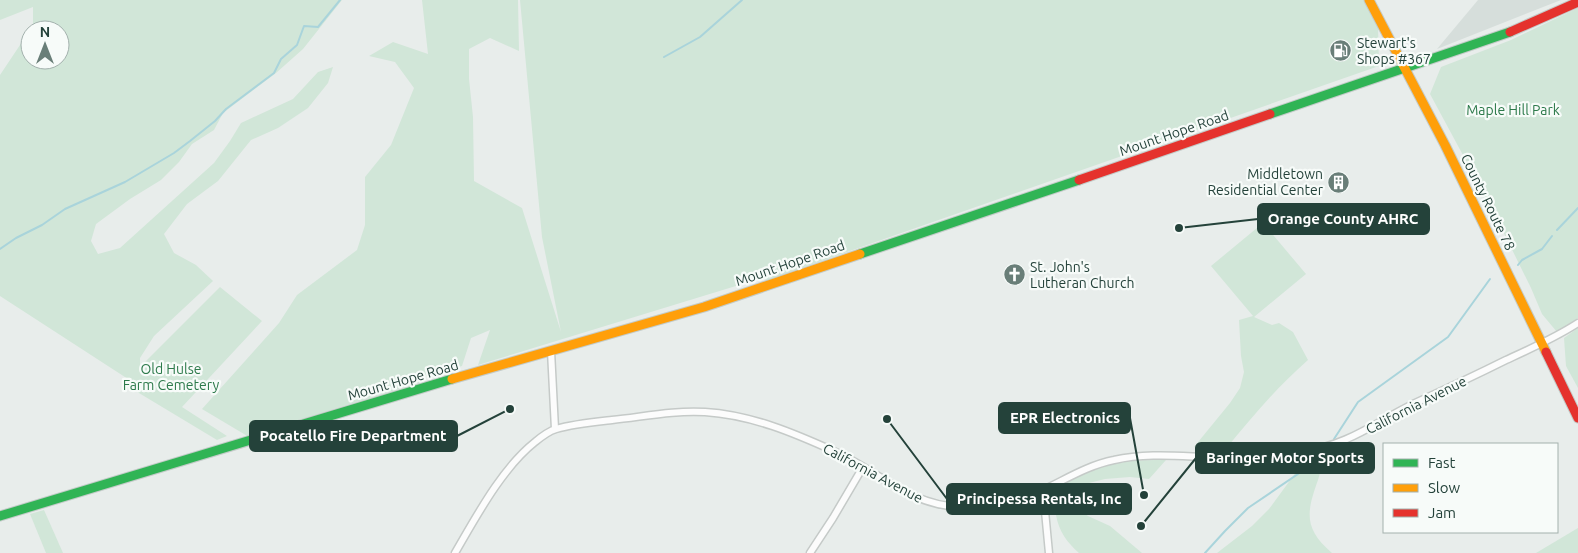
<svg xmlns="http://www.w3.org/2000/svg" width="1578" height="553" font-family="Ubuntu,sans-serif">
  <rect width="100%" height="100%" fill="#e8edeb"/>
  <path fill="#d6dedb" d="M1478 0H1561L1437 49Z"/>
  <g fill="#d1e6d8">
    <path d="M0 0H342L303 49 276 73 223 113 214 130 192 144 179 162 161 180 130 199 96 224 91 241 98 254 120 248 214 163 230 141 241 123 293 99 318 72 333 67 328 83 308 108 278 128 251 140 218 181 187 204 164 234 174 253 196 265 213 281 154 336 140 358V367L220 287 262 321 182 407 227 436 217 440 124 384 128 379 0 296V75L30 30V60H60V30H30L33 27V7L0 20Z"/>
    <path d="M422 0H518L519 51 490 38 469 49V79L473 117 474 181 522 208 561 332 542 237 520 0H1364L1378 26 1379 66 767 280 762 278 478 365 490 330 471 338 462 366 420 378 421 382 292 422 249 437 202 409 279 323 297 295 357 250 365 225V177L391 145 414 88 395 62 369 56 393 42 428 54Z"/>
    <path d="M1578 8V318L1557 332 1542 314 1531 288 1491 207 1430 94 1441 67 1511 40Z"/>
    <path d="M1263 223 1306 274 1254 317 1272 325 1279 323 1293 332 1308 360C1276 388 1252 417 1225 450L1194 447 1230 403 1240 388 1244 372 1241 356 1239 320 1253 316 1211 266Z"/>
    <path d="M1578 328V388L1566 366 1564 338Z"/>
    <path d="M1320 458C1323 465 1320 473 1318 480 1306 513 1304 529 1332 553H1217L1252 526 1269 509 1299 468 1310 460Z"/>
    <path d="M1166 460 1149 479 1130 477 1105 479 1081 485 1073 493 1072 497 1077 508 1088 516 1110 526 1142 553H1079C1067 542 1059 532 1056 515 1055 511 1052 505 1053 500 1056 478 1105 465 1124 462 1137 460 1152 460 1166 460Z"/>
    <path d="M44 510 63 553H46L30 514Z"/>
    <path d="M1578 528V553H1536Z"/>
  </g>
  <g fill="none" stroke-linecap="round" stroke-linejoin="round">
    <g stroke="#a9d4db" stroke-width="2">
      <path d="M664 57 700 37 742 0"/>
      <path d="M1557 230 1578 208"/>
      <path d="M0 249 16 238 42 225 65 209 125 182 174 153 190 141 215 121 226 109 274 73 281 59 297 45 304 26 318 27 340 0"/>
      <path d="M1518 265 1522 260 1542 249 1552 236"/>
      <path d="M1334 439 1358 402 1448 337 1490 279"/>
      <path d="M1205 553 1225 531 1248 508 1323 457"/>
    </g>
    <defs>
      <g id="street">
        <path d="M551 351 555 429"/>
        <path d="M1043 490 1049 553"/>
        <path d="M455 553C476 517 502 468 535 442 541 437 549 431 556 429 573 424 594 422 612 420 642 417 674 410 705 412 752 415 794 433 836 452 880 472 909 505 960 507 989 507 1020 502 1045 489 1068 478 1089 465 1114 460 1145 453 1177 456 1208 457 1239 458 1270 456 1301 452 1349 445 1374 423 1415 403 1446 389 1476 375 1506 360 1530 349 1555 338 1578 323"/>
        <path d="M810 553 833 518 863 467"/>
      </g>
      <g id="fast">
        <path d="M1270 114 1510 32"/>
        <path d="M860 254 1079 180"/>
        <path d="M0 516 452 379"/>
      </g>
      <g id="slow">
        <path d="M1369 0 1445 145 1546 352"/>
        <path d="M452 379 704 307 860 254"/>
      </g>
      <g id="jam">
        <path d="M1510 32 1578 2"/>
        <path d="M1079 180 1270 114"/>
        <path d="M1546 352 1578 418"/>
      </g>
    </defs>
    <use href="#street" stroke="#c5cac8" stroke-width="9"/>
    <use href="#fast" stroke="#c3cbc8" stroke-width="11"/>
    <use href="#slow" stroke="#c3cbc8" stroke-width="11"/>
    <use href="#jam" stroke="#c3cbc8" stroke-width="11"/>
    <use href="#street" stroke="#fcfcfc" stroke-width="6"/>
    <use href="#fast" stroke="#30b455" stroke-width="9"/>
    <use href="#slow" stroke="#ff9f0a" stroke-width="9"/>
    <use href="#jam" stroke="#e5322d" stroke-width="9"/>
  </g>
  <defs>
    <symbol id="fuel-disc" viewBox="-11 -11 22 22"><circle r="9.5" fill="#697e78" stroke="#f7fbf9"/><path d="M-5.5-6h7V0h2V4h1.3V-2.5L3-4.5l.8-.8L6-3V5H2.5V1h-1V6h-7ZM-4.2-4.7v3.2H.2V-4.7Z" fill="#fff"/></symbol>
    <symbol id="building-disc" viewBox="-11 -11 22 22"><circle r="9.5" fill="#697e78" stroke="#f7fbf9"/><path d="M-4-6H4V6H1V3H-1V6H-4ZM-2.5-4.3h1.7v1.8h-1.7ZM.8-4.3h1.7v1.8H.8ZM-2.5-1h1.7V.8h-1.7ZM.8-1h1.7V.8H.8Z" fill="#fff"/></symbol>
    <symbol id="church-disc" viewBox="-11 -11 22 22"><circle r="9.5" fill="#697e78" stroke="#f7fbf9"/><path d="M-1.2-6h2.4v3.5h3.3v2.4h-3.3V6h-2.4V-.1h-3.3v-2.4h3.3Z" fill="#fff"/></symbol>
  </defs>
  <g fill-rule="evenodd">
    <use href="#fuel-disc" x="1328" y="38" width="25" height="25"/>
    <use href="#building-disc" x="1326" y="170" width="25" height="25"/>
    <use href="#church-disc" x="1002" y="262" width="25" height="25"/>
  </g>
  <g text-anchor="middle" stroke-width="4.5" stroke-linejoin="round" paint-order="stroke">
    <g font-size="14" fill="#24423a" stroke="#f7fbf9" text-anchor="start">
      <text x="1357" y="48">Stewart's<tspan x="1357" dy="16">Shops #367</tspan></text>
      <text x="1323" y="179" text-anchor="end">Middletown<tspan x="1323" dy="16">Residential Center</tspan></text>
      <text x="1030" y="272">St. John's<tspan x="1030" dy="16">Lutheran Church</tspan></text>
    </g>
    <g font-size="14" fill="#2d7a4b" stroke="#f7fbf9">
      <text x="1513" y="115">Maple Hill Park</text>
      <text x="171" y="374">Old Hulse<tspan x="171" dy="16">Farm Cemetery</tspan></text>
    </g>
    <g font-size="14" fill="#24423a" stroke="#f7fbf9">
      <text transform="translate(1174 133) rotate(-19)" y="5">Mount Hope Road</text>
      <text transform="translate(1488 202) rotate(64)" y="5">County Route 78</text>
      <text transform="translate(790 263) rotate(-19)" y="5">Mount Hope Road</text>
      <text transform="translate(403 380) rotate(-16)" y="5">Mount Hope Road</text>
      <text transform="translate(1416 405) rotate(-27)" y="5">California Avenue</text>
      <text transform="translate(873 473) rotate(28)" y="5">California Avenue</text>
    </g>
  </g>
  <path fill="none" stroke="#24423a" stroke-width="2" d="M1179 228L1258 219M1144 495L1130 418M510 409L457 436M1141 526L1196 458M887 419L947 499"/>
  <g fill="#24423a" stroke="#f7fbf9" stroke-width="2">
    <circle cx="1179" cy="228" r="5"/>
    <circle cx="1144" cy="495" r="5"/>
    <circle cx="510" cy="409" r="5"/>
    <circle cx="1141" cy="526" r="5"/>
    <circle cx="887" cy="419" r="5"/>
  </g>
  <g fill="#24423a" stroke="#24423a" stroke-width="2">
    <rect x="1258" y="204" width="171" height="30" rx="5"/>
    <rect x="999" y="403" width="131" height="30" rx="5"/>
    <rect x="250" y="421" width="207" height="30" rx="5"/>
    <rect x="1196" y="443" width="178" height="30" rx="5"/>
    <rect x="947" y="484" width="184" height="30" rx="5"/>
  </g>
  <g font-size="15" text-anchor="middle" font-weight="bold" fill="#fff">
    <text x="1343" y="224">Orange County AHRC</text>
    <text x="1065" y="423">EPR Electronics</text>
    <text x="353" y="441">Pocatello Fire Department</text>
    <text x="1285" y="463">Baringer Motor Sports</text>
    <text x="1039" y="504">Principessa Rentals, Inc</text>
  </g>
  <rect x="1383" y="443" width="175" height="90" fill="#f7fbf9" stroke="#a3b1ad"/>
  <rect x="1393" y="459" width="25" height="8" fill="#30b455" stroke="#a3b1ad"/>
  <text x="1428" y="468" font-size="15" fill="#24423a">Fast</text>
  <rect x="1393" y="484" width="25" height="8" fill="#ff9f0a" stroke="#a3b1ad"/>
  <text x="1428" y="493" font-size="15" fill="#24423a">Slow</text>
  <rect x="1393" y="509" width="25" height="8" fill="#e5322d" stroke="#a3b1ad"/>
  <text x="1428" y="518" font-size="15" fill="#24423a">Jam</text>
  <g transform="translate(45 45)"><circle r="24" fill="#f7fbf9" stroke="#a3b1ad"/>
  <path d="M0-4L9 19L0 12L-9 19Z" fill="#697e78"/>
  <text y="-8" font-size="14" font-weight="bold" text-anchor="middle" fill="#24423a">N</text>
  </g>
</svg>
